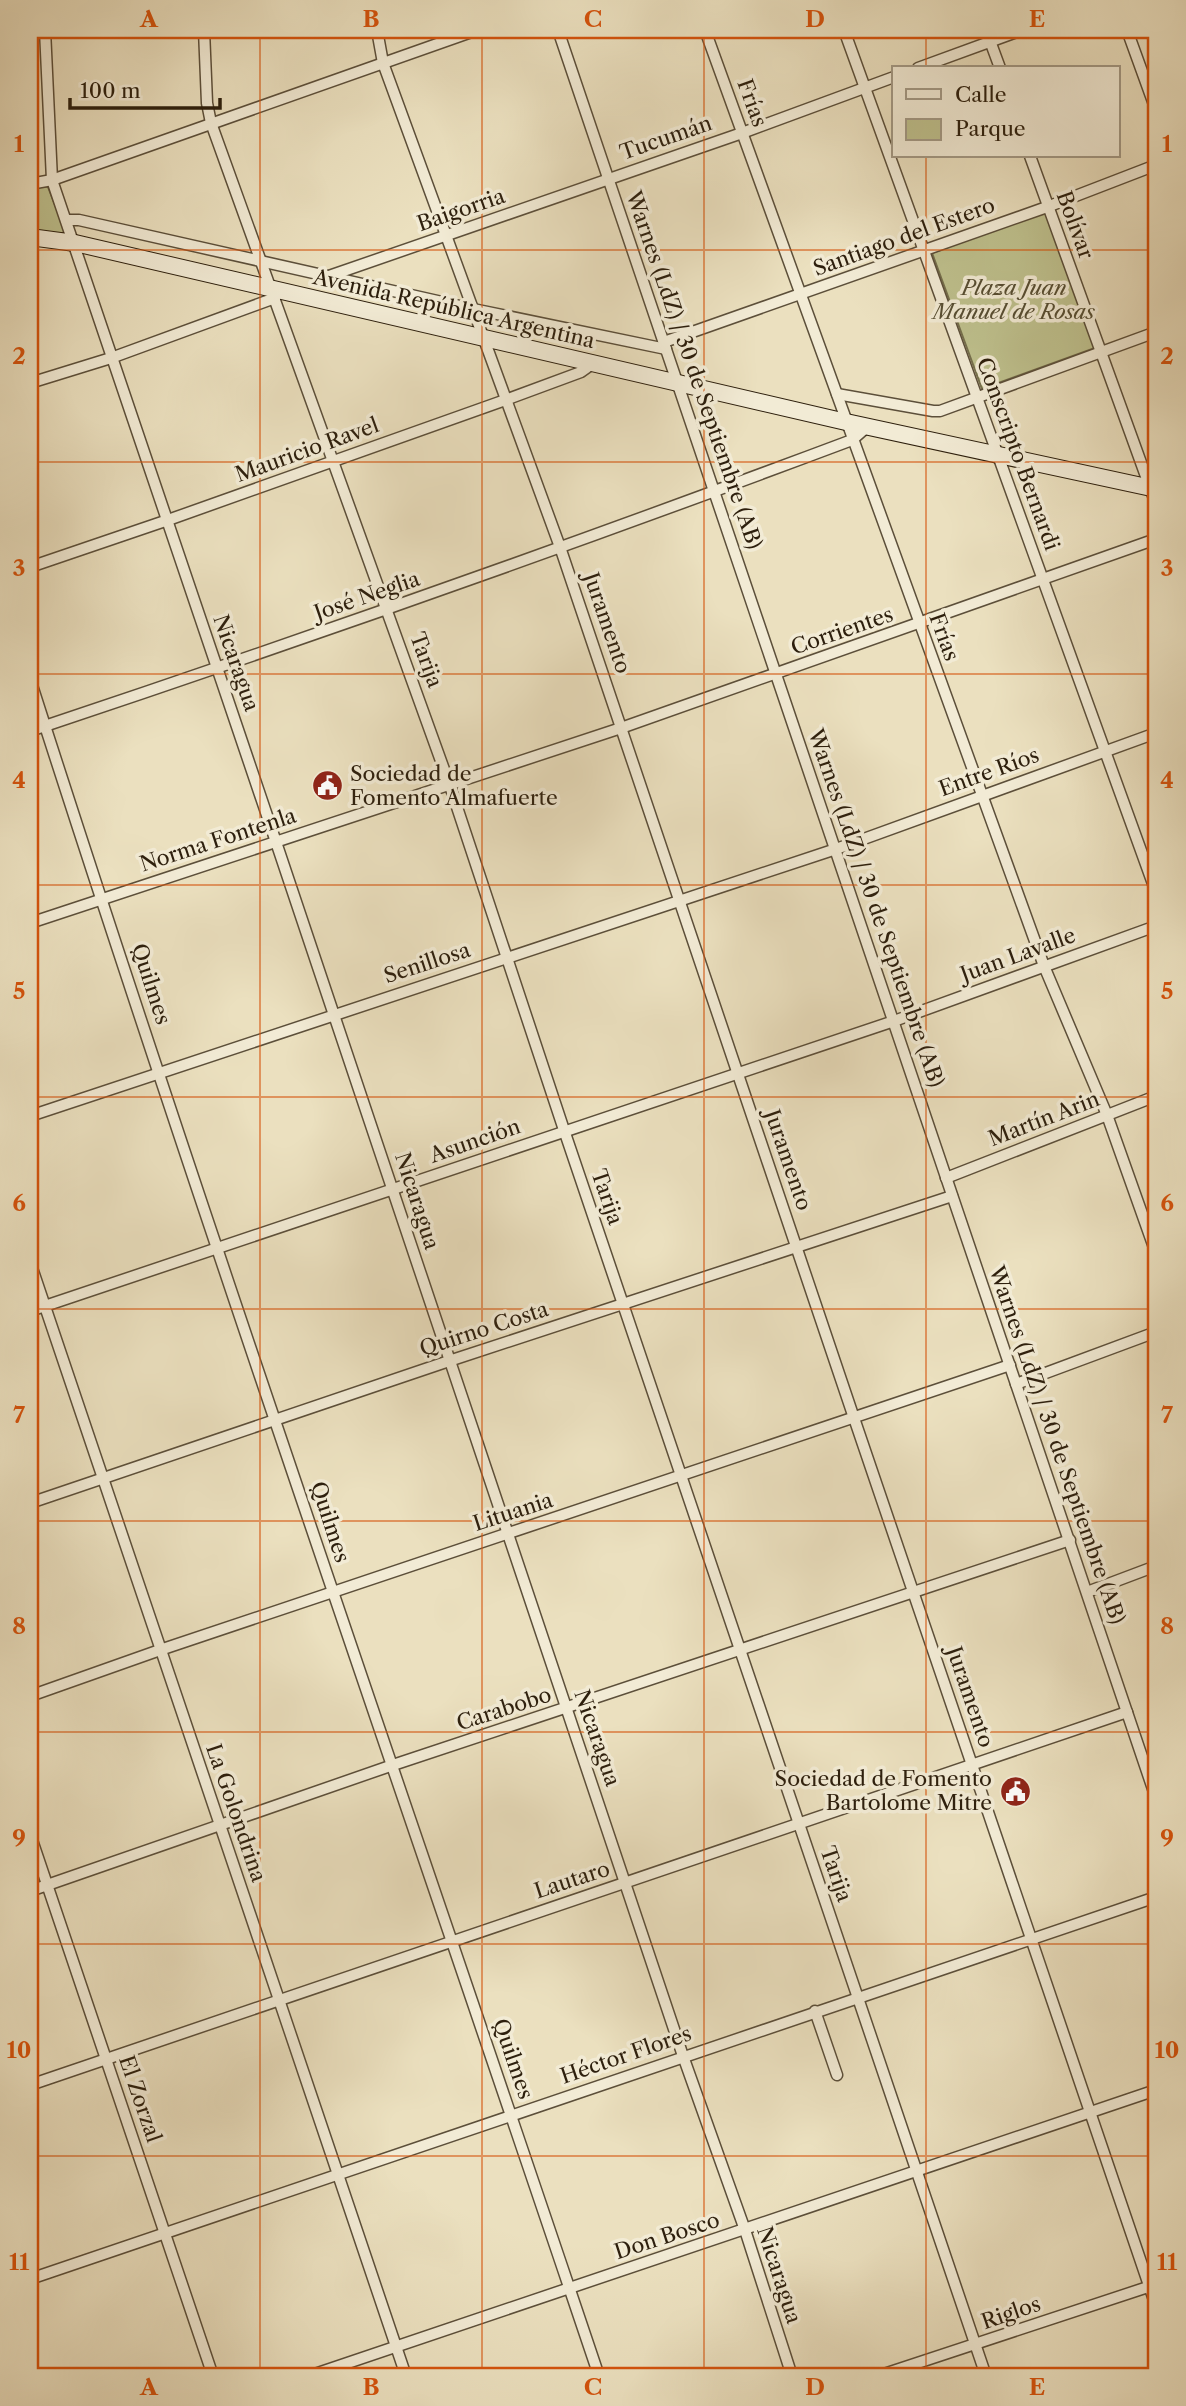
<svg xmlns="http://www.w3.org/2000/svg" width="1186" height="2406" font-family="'Libre Caslon Text',serif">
  <rect width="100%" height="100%" fill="#ebe0bf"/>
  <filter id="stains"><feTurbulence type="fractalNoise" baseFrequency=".00286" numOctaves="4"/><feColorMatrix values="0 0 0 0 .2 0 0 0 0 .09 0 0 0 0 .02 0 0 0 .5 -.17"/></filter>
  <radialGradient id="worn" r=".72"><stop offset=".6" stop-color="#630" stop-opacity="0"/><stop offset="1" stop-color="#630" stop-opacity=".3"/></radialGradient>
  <g fill="#bec08d" stroke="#76704d" stroke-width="2">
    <path d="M42 185 48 187 66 233H30V188Z"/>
    <path d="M1045 211 1095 348 982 389 932 253Z"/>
  </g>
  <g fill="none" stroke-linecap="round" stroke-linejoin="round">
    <defs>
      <g id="minor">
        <path d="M45 30 52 180 276 842 683 2056 745 2230 792 2376"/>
        <path d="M204 30 207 103 211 123 450 786 564 1130 986 2376"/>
        <path d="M377 30 383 63 560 547 854 1418 1156 2306"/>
        <path d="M558 30 1156 1798"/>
        <path d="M705 30 1044 966 1107 1115 1156 1253"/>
        <path d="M844 30 1156 892"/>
        <path d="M986 30 1000 68"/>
        <path d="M1127 30 1156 110"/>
        <path d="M918 68 1022 30"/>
        <path d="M1030 156 1156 504"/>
        <path d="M30 184 52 180 477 30"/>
        <path d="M66 220H79L473 309 666 349"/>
        <path d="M329 276 742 133 894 77"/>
        <path d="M664 342 1047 207 1156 165"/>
        <path d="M30 383 111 358 275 298"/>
        <path d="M837 394 933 411H940L1156 332"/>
        <path d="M30 567 168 520 508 399 581 372 595 362"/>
        <path d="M30 679C212 1247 409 1811 599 2376"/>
        <path d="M30 731C306 639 580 542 852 440L868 426"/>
        <path d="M30 923 621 728 1156 539"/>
        <path d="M30 1116 836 849 1156 733"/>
        <path d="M946 1178 1156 1096"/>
        <path d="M30 1262 406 2376"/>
        <path d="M30 1311 894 1021 1156 926"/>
        <path d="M1016 1384 1156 1332"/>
        <path d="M30 1503 449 1361 952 1196"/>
        <path d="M1087 1592 1156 1566"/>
        <path d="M30 1696 160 1650 1010 1365"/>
        <path d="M30 1834 213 2376"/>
        <path d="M30 1891 393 1765 1070 1540"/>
        <path d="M815 2011 837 2075"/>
        <path d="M30 2085 1127 1712"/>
        <path d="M30 2279 1156 1897"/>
        <path d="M309 2376 1156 2090"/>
        <path d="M878 2376 1154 2285"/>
      </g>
      <path id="secondary" d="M30 237 75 243 846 422 1156 489"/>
    </defs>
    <use href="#minor" stroke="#5c4f3a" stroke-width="13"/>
    <use href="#secondary" stroke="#2d1f0d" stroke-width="18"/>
    <use href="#minor" stroke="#f2ebd5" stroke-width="10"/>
    <use href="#secondary" stroke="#f2ebd5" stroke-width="16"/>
  </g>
  <path fill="none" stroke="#d5530c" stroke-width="2" stroke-opacity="0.55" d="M260 30V2376M482 30V2376M704 30V2376M926 30V68M926 156V2376M30 250H1156M30 462H1156M30 674H1156M30 885H1156M30 1097H1156M30 1309H1156M30 1521H1156M30 1732H1156M30 1944H1156M30 2156H1156"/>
  <defs>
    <symbol id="civic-disc" viewBox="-11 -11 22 22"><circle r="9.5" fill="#8f2418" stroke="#f2ebd5"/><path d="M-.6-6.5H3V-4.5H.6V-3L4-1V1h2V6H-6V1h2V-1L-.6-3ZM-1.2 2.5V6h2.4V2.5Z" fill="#fff"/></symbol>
  </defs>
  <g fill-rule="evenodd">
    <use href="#civic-disc" x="310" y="768" width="35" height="35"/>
    <use href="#civic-disc" x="998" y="1774" width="35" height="35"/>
  </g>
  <g text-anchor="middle" stroke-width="7" stroke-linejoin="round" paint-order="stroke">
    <g font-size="21" fill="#2d1f0d" stroke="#f2ebd5">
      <text transform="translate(752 103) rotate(70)" y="7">Frías</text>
      <text transform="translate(666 138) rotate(-19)" y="7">Tucumán</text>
      <text transform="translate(461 210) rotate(-19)" y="7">Baigorria</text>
      <text transform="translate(1075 225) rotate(70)" y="7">Bolívar</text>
      <text transform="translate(904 237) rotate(-20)" y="7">Santiago del Estero</text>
      <text transform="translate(454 309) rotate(13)" y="7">Avenida República Argentina</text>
      <text transform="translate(694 370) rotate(71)" y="7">Warnes (LdZ) / 30 de Septiembre (AB)</text>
      <text transform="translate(307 450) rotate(-20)" y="7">Mauricio Ravel</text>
      <text transform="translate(1018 454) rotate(70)" y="7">Conscripto Bernardi</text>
      <text transform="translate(367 596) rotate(-19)" y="7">José Neglia</text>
      <text transform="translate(607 623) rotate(71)" y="7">Juramento</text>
      <text transform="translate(842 631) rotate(-19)" y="7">Corrientes</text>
      <text transform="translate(944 637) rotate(70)" y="7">Frías</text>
      <text transform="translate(426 660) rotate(70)" y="7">Tarija</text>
      <text transform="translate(236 663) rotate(71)" y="7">Nicaragua</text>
      <text transform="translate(989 772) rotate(-20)" y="7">Entre Ríos</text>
      <text transform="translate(218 840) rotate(-18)" y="7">Norma Fontenla</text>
      <text transform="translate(876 908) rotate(71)" y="7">Warnes (LdZ) / 30 de Septiembre (AB)</text>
      <text transform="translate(1018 955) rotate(-20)" y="7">Juan Lavalle</text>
      <text transform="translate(427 963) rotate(-18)" y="7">Senillosa</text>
      <text transform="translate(151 984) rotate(72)" y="7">Quilmes</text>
      <text transform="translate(1044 1119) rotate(-21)" y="7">Martín Arin</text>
      <text transform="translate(475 1141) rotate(-19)" y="7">Asunción</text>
      <text transform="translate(788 1160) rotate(71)" y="7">Juramento</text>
      <text transform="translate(607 1197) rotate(71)" y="7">Tarija</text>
      <text transform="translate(417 1201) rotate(72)" y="7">Nicaragua</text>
      <text transform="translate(484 1329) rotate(-18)" y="7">Quirno Costa</text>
      <text transform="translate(1057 1445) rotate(71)" y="7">Warnes (LdZ) / 30 de Septiembre (AB)</text>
      <text transform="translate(513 1512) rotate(-18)" y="7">Lituania</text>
      <text transform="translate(330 1522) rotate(72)" y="7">Quilmes</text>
      <text transform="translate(970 1697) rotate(71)" y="7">Juramento</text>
      <text transform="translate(504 1709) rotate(-18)" y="7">Carabobo</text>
      <text transform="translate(597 1738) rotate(71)" y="7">Nicaragua</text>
      <text transform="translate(236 1813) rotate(71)" y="7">La Golondrina</text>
      <text transform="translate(836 1874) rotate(71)" y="7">Tarija</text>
      <text transform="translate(572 1880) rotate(-18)" y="7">Lautaro</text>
      <text transform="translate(626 2055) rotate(-19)" y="7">Héctor Flores</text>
      <text transform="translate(513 2059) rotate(71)" y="7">Quilmes</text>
      <text transform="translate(140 2099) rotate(71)" y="7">El Zorzal</text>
      <text transform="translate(667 2236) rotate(-18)" y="7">Don Bosco</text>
      <text transform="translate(779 2275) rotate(72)" y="7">Nicaragua</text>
      <text transform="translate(1011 2313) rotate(-19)" y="7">Riglos</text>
    </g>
    <g font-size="21" font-style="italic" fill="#584f33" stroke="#f2ebd5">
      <text x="1014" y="295">Plaza Juan<tspan x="1014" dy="24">Manuel de Rosas</tspan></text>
    </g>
    <g font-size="21" fill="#2d1f0d" stroke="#f2ebd5" text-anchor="start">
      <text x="350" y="781">Sociedad de<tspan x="350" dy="24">Fomento Almafuerte</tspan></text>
      <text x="992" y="1786" text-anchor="end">Sociedad de Fomento<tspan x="992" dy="24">Bartolome Mitre</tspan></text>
    </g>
  </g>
  <rect width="1186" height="2406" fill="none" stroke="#ebe0bf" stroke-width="77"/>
  <rect x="892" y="66" width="228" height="91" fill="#f2ebd5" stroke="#a39985" stroke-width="2"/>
  <rect x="906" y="89" width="35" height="10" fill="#f2ebd5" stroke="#a39985" stroke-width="2"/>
  <text x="955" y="102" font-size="21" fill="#2d1f0d">Calle</text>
  <rect x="906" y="119" width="35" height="21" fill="#bec08d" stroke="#a39985" stroke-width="2"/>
  <text x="955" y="136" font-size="21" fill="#2d1f0d">Parque</text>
  <path d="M70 98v10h150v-10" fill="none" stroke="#2d1f0d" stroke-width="3.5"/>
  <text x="80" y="98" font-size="21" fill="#2d1f0d" stroke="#f2ebd5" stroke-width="5" paint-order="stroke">100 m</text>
  <rect x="38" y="38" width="1110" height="2330" fill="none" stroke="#d5530c" stroke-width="2.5"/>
  <g font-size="23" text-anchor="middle" font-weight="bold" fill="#d5530c">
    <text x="149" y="27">A</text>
    <text x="371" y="27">B</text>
    <text x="593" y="27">C</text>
    <text x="815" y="27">D</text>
    <text x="1037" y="27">E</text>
    <text x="19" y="152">1</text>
    <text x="1167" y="152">1</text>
    <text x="19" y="364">2</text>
    <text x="1167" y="364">2</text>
    <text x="19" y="576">3</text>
    <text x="1167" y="576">3</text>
    <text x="19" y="788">4</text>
    <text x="1167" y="788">4</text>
    <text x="19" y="999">5</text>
    <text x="1167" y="999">5</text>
    <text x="19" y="1211">6</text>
    <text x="1167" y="1211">6</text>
    <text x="19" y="1423">7</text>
    <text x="1167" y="1423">7</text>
    <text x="19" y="1634">8</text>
    <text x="1167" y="1634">8</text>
    <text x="19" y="1846">9</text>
    <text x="1167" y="1846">9</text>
    <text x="19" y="2058">10</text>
    <text x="1167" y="2058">10</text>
    <text x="19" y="2270">11</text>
    <text x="1167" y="2270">11</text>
    <text x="149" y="2395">A</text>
    <text x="371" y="2395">B</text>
    <text x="593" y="2395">C</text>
    <text x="815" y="2395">D</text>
    <text x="1037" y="2395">E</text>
  </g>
  <rect width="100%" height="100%" filter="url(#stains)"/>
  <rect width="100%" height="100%" fill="url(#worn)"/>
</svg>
